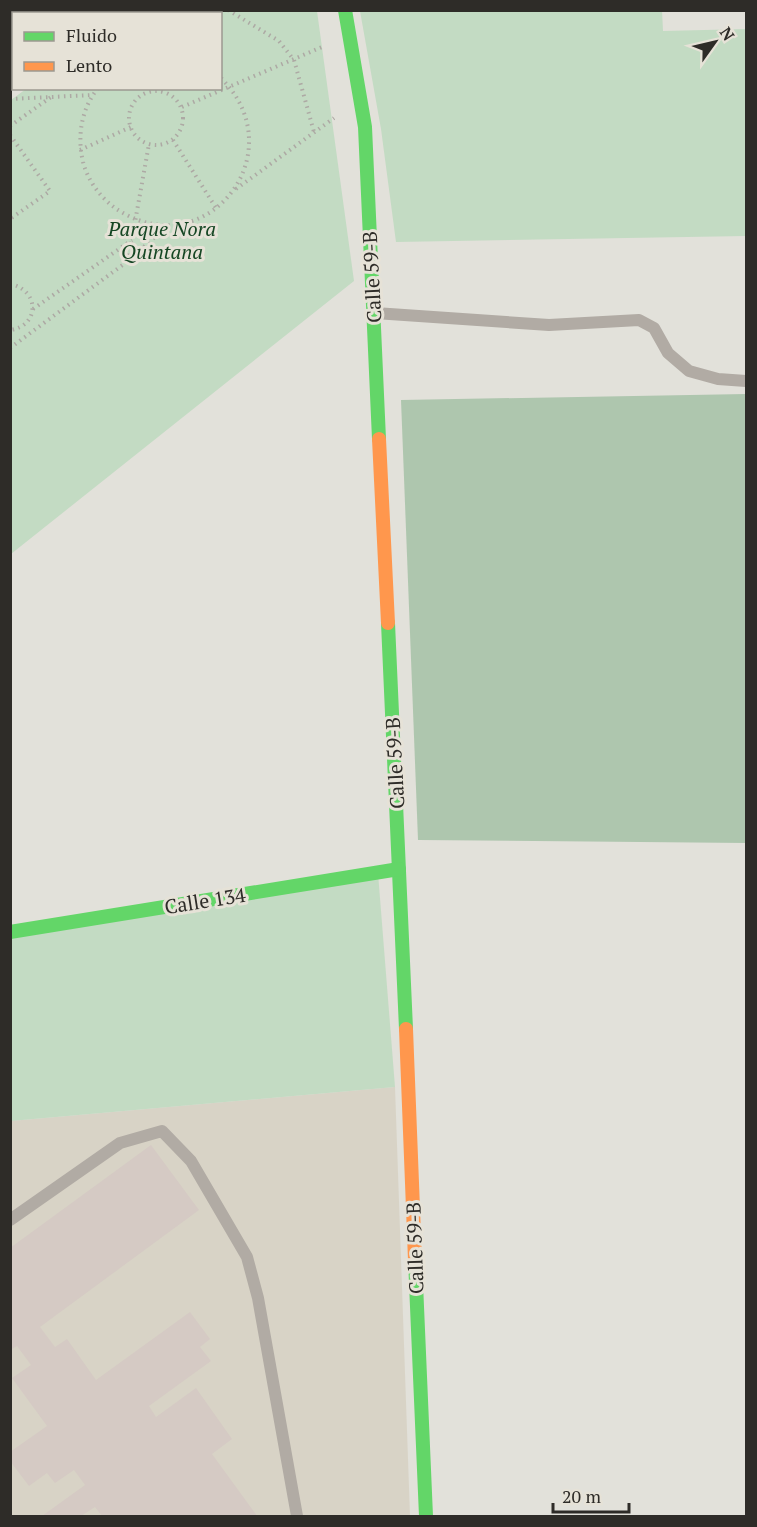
<svg xmlns="http://www.w3.org/2000/svg" width="757" height="1527" font-family="'PT Serif',serif">
  <rect width="100%" height="100%" fill="#e2e1da"/>
  <path fill="#d8d3c6" d="M395 1087 410 1516H11V1121Z"/>
  <g fill="#c3dbc3">
    <path d="M203 10 317 11 354 281 11 554V100L26 89 220 88V14L192 13Z"/>
    <path d="M662 10 663 31 746 29V236L396 242 381 129 360 11Z"/>
    <path d="M378 873 395 1087 11 1121V932Z"/>
  </g>
  <path fill="#aec6ae" d="M746 394V843L418 840 401 400Z"/>
  <path fill="#d5cac4" d="M151 1145 199 1210 40 1327 55 1347 67 1339 96 1380 190 1312 210 1339 200 1347 211 1361 149 1406 156 1417 196 1388 232 1439 212 1454 257 1516H102L95 1507 81 1516H42L85 1485 74 1470 55 1483 47 1473 29 1486 10 1461V1452L47 1426 12 1378 31 1365 17 1346 10 1350V1248Z"/>
  <g fill="none" stroke-linecap="round" stroke-linejoin="round">
    <g stroke="#ada9a4" stroke-width="4" stroke-dasharray="1.5 4.5" stroke-linecap="butt">
      <path d="M228 10 279 41 294 60 314 132"/>
      <path d="M171 14 172 11"/>
      <path d="M98 88C81 109 77 137 83 162 89 184 104 203 125 214 211 261 295 150 220 77"/>
      <circle cx="156" cy="118" r="27"/>
      <path d="M10 99 92 95"/>
      <path d="M182 107 322 47"/>
      <path d="M10 126 51 97"/>
      <path d="M10 135 50 191 10 219"/>
      <path d="M173 140 216 208"/>
      <path d="M80 150 131 127"/>
      <path d="M236 189 334 118"/>
      <path d="M128 261 149 144"/>
      <path d="M10 284C40 290 40 326 10 330"/>
      <path d="M33 309 132 240"/>
      <path d="M10 348 128 261 167 226"/>
    </g>
    <g stroke="#b1aba4" stroke-width="12">
      <path d="M375 313 549 325 639 320 654 328 668 353 689 371 718 379 746 381"/>
      <path d="M10 1220 120 1143 162 1131 191 1161 247 1257 258 1298 297 1516"/>
    </g>
    <g stroke="#b1aba4" stroke-width="26">
      <path d="M90 14 99 10"/>
      <path d="M10 64 14 62"/>
    </g>
    <g stroke="#63d668" stroke-width="14">
      <path d="M345 10 365 127 379 439"/>
      <path d="M388 623 406 1029"/>
      <path d="M10 932 399 869"/>
      <path d="M415 1260 426 1516"/>
    </g>
    <g stroke="#ff974d" stroke-width="14">
      <path d="M379 439 388 623"/>
      <path d="M406 1029 415 1260"/>
    </g>
  </g>
  <g text-anchor="middle" stroke-width="6" stroke-linejoin="round" paint-order="stroke">
    <g font-size="20" font-style="italic" fill="#154623" stroke="#e6e2d7">
      <text x="162" y="236">Parque Nora<tspan x="162" dy="23">Quintana</tspan></text>
    </g>
    <g font-size="20" fill="#2e2c28" stroke="#e6e2d7">
      <text transform="translate(372 277) rotate(-93)" y="7">Calle 59-B</text>
      <text transform="translate(395 763) rotate(-93)" y="7">Calle 59-B</text>
      <text transform="translate(205 901) rotate(-9)" y="7">Calle 134</text>
      <text transform="translate(415 1248) rotate(-92)" y="7">Calle 59-B</text>
    </g>
  </g>
  <rect width="757" height="1527" fill="none" stroke="#2e2c28" stroke-width="24"/>
  <rect x="12" y="12" width="210" height="78" fill="#e6e2d7" stroke="#9c9991" stroke-width="1.5"/>
  <rect x="24" y="32" width="30" height="9" fill="#63d668" stroke="#9c9991" stroke-width="1.5"/>
  <text x="66" y="42" font-size="18" fill="#2e2c28">Fluido</text>
  <rect x="24" y="62" width="30" height="9" fill="#ff974d" stroke="#9c9991" stroke-width="1.5"/>
  <text x="66" y="72" font-size="18" fill="#2e2c28">Lento</text>
  <g transform="translate(715 42) rotate(56)" stroke="#e6e2d7" stroke-width="4.5" paint-order="stroke">
  <path d="M0-4.5L10 22L0 15L-10 22Z" fill="#2e2c28"/>
  <text y="-9" font-size="16" font-weight="bold" text-anchor="middle" fill="#2e2c28">N</text>
  </g>
  <path d="M553 1503v9h76v-9" fill="none" stroke="#2e2c28" stroke-width="3"/>
  <text x="562" y="1503" font-size="18" fill="#2e2c28" stroke="#e6e2d7" stroke-width="4.5" paint-order="stroke">20 m</text>
</svg>
